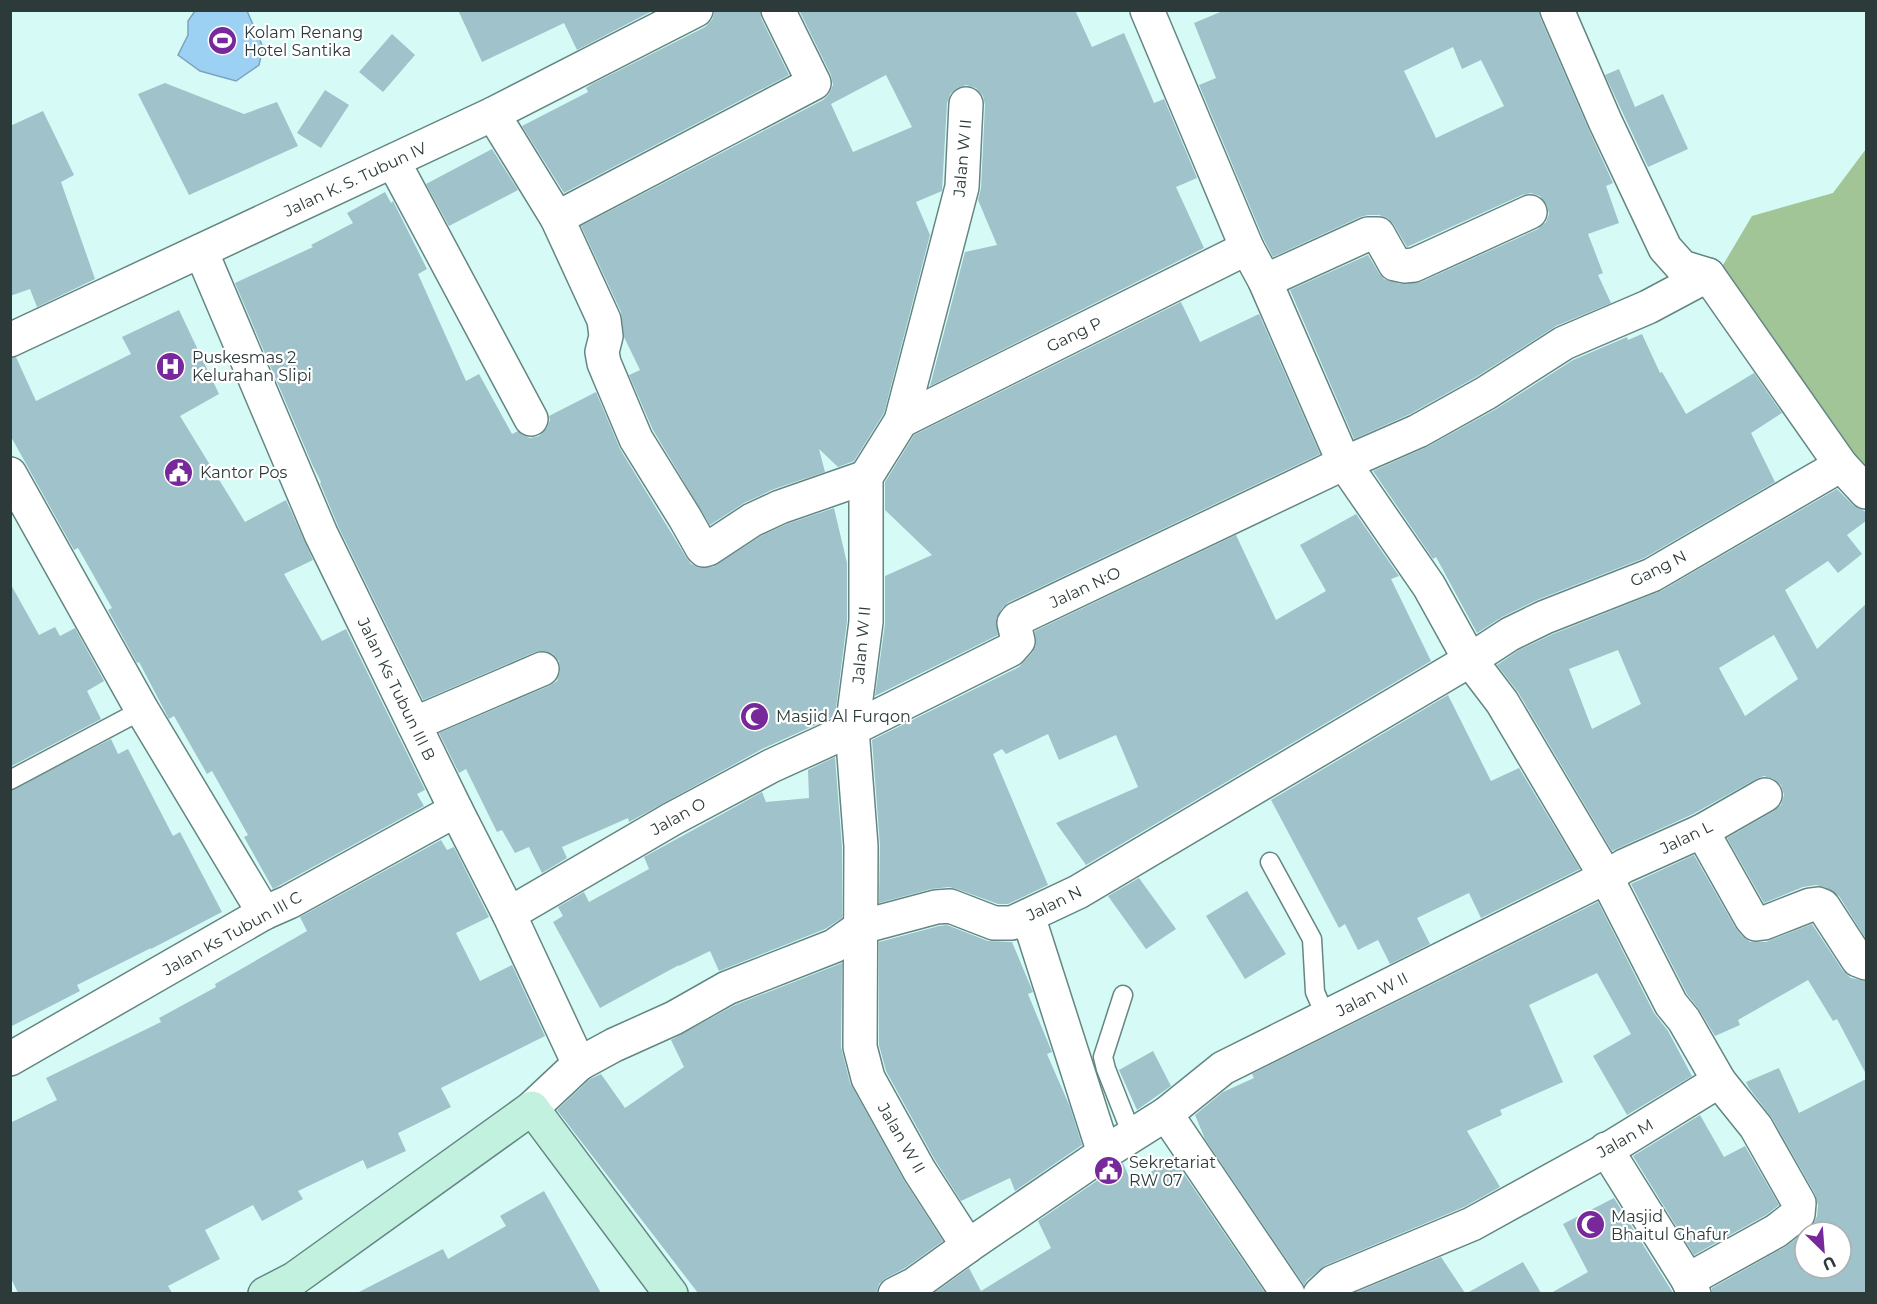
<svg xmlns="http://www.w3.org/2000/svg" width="1877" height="1304" font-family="Montserrat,sans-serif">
  <rect width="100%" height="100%" fill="#d6fbf7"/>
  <path fill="#a2c598" d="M1866 149V492L1717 275 1752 216 1833 193Z"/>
  <path fill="#9dd1f4" stroke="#7ba4bc" stroke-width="1.5" d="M195 11H247L263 47 259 65 236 81 200 71 178 55 188 35V21Z"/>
  <g fill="#a0c2ca" fill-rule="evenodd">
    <path d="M458 10H654L577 50 564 23 482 62Z"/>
    <path d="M715 10H760L761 18 789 75 564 193 522 126 588 92 586 88 592 84 705 27 712 20Z"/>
    <path d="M799 10H1075L1092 47 1124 33 1154 103 1164 99 1197 178 1176 187 1204 248 930 386 965 252 997 245 978 200 981 188 985 105 983 96 976 88 966 85 957 88 950 94 947 103 942 191 916 202 930 235 884 413 854 461 838 467 819 449 825 472 774 489 744 503 710 525 653 430 629 375 640 370 624 337 621 312 581 226 823 100 829 94 833 85 831 75ZM886 75 912 127 853 152 831 104Z"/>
    <path d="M1225 10H1539L1540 17 1588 128 1613 183 1606 186 1619 223 1588 234 1603 273 1598 275 1611 303 1556 326 1476 377 1410 414 1354 439 1290 290 1368 255 1379 273 1384 279 1400 284 1421 282 1538 229 1546 222 1549 214 1547 205 1540 196 1531 193 1522 195 1407 247 1394 225 1388 218 1379 215H1368L1360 217 1273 257 1264 240 1199 85 1216 78 1194 23ZM1453 47 1462 69 1481 60 1504 106 1436 138 1404 71Z"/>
    <path d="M392 34 415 55 383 92 359 72Z"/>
    <path d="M1619 69 1635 107 1663 94 1688 149 1648 167 1605 75Z"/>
    <path d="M165 83 244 114 277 102 298 146 189 195 138 94Z"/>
    <path d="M325 90 349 105 321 148 297 133Z"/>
    <path d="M43 111 74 175 61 182 95 279 37 307 30 289 10 296V126Z"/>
    <path d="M492 149 518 190 449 226 426 184Z"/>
    <path d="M385 192 391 203 393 201 427 269 418 274 466 381 479 374 512 434 518 431 522 435 530 438 539 436 547 428 550 420 549 416 596 392 620 449 686 557 691 564 700 568 713 567 761 536 787 524 834 508 847 563V621L835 716 762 749 629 822 628 818 562 847 567 858 542 873 529 847 515 853 502 830 497 832 466 769 459 773 439 733 549 686 557 681 560 672 559 661 553 654 545 651 535 652 423 700 338 526 320 483 321 482 312 464 235 283 313 247 311 245 353 223 347 213Z"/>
    <path d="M1181 302 1200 342 1259 314 1320 454 1009 602 1002 608 996 619 998 635 875 696 885 624V576L932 555 885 510V482L914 435Z"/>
    <path d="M179 310 219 394 180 416 245 522 286 500 313 560 284 574 322 641 346 629 425 790 417 794 424 806 273 889 244 837 248 835 212 771 207 774 174 716 169 719 139 662 137 663 108 610 112 608 78 548 74 550 10 435V358L16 357 36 401 131 354 122 337Z"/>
    <path d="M1642 334 1660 373 1662 372 1686 414 1754 373 1782 413 1751 433 1775 482 1644 558 1537 600 1502 617 1477 633 1436 557 1433 559 1373 471 1427 447 1496 409 1573 360 1627 337 1628 340Z"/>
    <path d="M1837 489 1853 505 1866 512V521L1847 535 1862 554 1838 573 1828 561 1785 590 1817 649 1866 604V939L1839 896 1825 887 1816 885 1803 887 1764 903 1727 838 1774 811 1781 805 1784 795 1781 785 1774 779 1764 776 1756 779 1693 814 1612 851 1518 692 1497 665 1519 650 1553 634 1661 591ZM1774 635 1798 679 1745 716 1719 668ZM1618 650 1641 704 1592 729 1569 669Z"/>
    <path d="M1356 514 1399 576 1391 579 1431 661 1086 865 1056 823 1138 787 1116 735 1059 760 1048 734 1006 754 1002 749 993 754 1048 885 1008 904H998L957 889 949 887 931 889 879 903 880 845 872 740 1019 667 1032 653 1036 646 1035 631 1236 535 1276 620 1326 591 1300 545Z"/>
    <path d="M10 583 39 635 55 627 60 636 75 628 104 681 87 691 101 719 10 767Z"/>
    <path d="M1448 695 1491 781 1519 768 1580 869 1481 918 1469 893 1417 918 1430 944 1390 964 1378 940 1358 950 1345 924 1339 928 1271 800Z"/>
    <path d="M111 739 118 754 128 749 173 836 180 832 222 912 151 949V948L77 985 80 991 10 1027V791Z"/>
    <path d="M835 757 842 847V918L825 929 719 971 710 951 679 966V965L600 1008 553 922 563 916 558 907 584 892 589 902 649 869 644 857 762 792 766 802 809 798 808 770Z"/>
    <path d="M441 840 447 850 454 847 489 917 456 933 480 981 512 965 545 1036 441 1088 451 1107 398 1133 406 1151 367 1169 363 1160 298 1191 303 1199 262 1221 253 1205 205 1230 220 1259 168 1286 172 1293H18L10 1276V1123L57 1100 46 1078 161 1022 159 1018 216 987 215 984 307 931 300 917Z"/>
    <path d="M1694 855 1735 927 1742 936 1750 942H1766L1812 924 1843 971 1851 978 1866 981V1074L1837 1019 1833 1021 1808 980 1738 1020 1740 1025 1715 1036 1700 1011 1687 994 1631 884Z"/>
    <path d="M1139 878 1176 929 1146 949 1108 896Z"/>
    <path d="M1247 891 1286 954 1245 979 1206 916Z"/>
    <path d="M1598 902 1654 1013 1668 1031 1692 1076 1627 1115 1593 1056 1631 1034 1597 973 1529 1005 1563 1082 1500 1110 1502 1115 1467 1131 1500 1187 1464 1207 1326 1265 1307 1280 1304 1285 1205 1139 1195 1115 1223 1092 1254 1078 1252 1074Z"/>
    <path d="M947 925 988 941 1012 942 1033 992 1028 994 1052 1052 1047 1054 1070 1107 1082 1145 1015 1191 1010 1178 961 1201 935 1160 886 1071 879 1045V942L939 926Z"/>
    <path d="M842 963 841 1047 850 1083 903 1179 943 1241 905 1268 886 1278 879 1284 876 1293H698L557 1110 590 1079 601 1074 625 1108 684 1067 671 1040 735 1005Z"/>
    <path d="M1153 1051 1171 1086 1137 1110 1119 1070Z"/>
    <path d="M1779 1068 1799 1113 1866 1079V1293H1712V1288L1785 1247 1805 1232V1268H1841V1232H1805L1814 1223 1817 1216 1818 1205 1815 1194 1772 1118 1749 1088 1746 1082Z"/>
    <path d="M1700 1115 1724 1157 1745 1146 1779 1205 1766 1215 1694 1255 1633 1156Z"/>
    <path d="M1173 1158 1265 1293H934L969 1268 981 1291 1051 1248 1038 1221 1123 1163 1132 1184Z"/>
    <path d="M544 1191 601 1293H357L443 1249 448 1259 506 1226 500 1216Z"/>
    <path d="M1614 1198 1673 1293H1551L1588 1272 1563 1224Z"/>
    <path d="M1441 1257 1465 1293H1354Z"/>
    <path d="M1523 1262 1541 1293H1467Z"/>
  </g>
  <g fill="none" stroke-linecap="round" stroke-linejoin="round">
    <defs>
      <g id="lane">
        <path d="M10 780 142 710"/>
        <path d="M1270 862 1312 939 1315 992 1326 1017"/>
        <path d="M1123 995 1103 1057 1106 1069 1132 1135"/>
      </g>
      <g id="street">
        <path d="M1147 10 1247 248 1265 281 1344 463 1429 586 1470 660 1502 702 1606 877 1671 1004 1684 1020 1719 1081 1610 1148 1472 1224 1333 1282 1320 1294"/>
        <path d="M1557 10 1605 121 1665 248 1682 267 1708 275 1841 465 1866 492"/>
        <path d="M966 104 962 187 901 421 866 477V622L852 729 861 846 860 1047 868 1078 919 1170 968 1246"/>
        <path d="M493 114 557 218 604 320 606 336 602 352 604 363 636 439 685 518 702 548 704 550 708 549 752 520 780 507 866 477"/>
        <path d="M393 161 531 419"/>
        <path d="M557 218 814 83 778 10"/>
        <path d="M201 251 321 534 456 810 509 914 579 1064 532 1108"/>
        <path d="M1265 281 1368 234H1378L1395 264 1404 266 1414 265 1530 212"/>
        <path d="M10 340 493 114 696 10"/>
        <path d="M901 421 1247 248"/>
        <path d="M10 474 142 710 264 913"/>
        <path d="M414 724 542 669"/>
        <path d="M1702 831 1751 918 1756 924 1764 923 1810 905 1818 904 1823 906 1858 960 1866 963"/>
        <path d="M509 914 672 819 771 766 852 729 1010 650 1018 641 1014 623 1017 619 1338 466 1418 431 1486 393 1564 343 1648 307 1708 275"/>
        <path d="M1028 916 1104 1153"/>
        <path d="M10 1059 264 913 289 902 456 810"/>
        <path d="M579 1064 614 1045 674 1018 727 988 834 946 861 927 936 907 950 906 994 923H1012L1078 892 1470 660 1510 634 1545 617 1652 575 1841 465"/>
        <path d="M1166 1114 1288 1294"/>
        <path d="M1606 1149 1688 1280"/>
        <path d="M895 1294 915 1284 968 1246 1104 1153 1166 1114 1223 1068 1606 877 1624 866 1702 831 1765 795"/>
        <path d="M1694 1294 1688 1280 1776 1231 1798 1214 1799 1203 1756 1127 1719 1081"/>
      </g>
      <path id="secondary" d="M265 1294 294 1279 532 1108 671 1294"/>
    </defs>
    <use href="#lane" stroke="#648682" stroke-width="21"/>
    <use href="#street" stroke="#648682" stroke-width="36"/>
    <use href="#secondary" stroke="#648682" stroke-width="36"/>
    <use href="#lane" stroke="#fff" stroke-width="18"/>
    <use href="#street" stroke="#fff" stroke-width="33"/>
    <use href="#secondary" stroke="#c3f1e0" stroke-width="33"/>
  </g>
  <defs>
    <symbol id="stadium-disc" viewBox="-11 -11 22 22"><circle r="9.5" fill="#77289a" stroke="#fff"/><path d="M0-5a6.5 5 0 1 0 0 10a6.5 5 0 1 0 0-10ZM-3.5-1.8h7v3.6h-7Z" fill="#fff"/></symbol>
    <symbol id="hospital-disc" viewBox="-11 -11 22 22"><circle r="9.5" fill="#77289a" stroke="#fff"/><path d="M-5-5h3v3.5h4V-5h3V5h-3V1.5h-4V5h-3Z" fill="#fff"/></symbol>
    <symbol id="civic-disc" viewBox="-11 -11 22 22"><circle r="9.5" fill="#77289a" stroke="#fff"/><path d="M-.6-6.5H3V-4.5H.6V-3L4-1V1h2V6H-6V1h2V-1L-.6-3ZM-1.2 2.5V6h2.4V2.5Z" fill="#fff"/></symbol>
    <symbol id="mosque-disc" viewBox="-11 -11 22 22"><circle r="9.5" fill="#77289a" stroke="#fff"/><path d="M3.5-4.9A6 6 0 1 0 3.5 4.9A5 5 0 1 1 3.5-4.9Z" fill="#fff"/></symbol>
  </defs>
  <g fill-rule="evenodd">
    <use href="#stadium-disc" x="206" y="24" width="33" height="33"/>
    <use href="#hospital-disc" x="154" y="350" width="33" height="33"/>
    <use href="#civic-disc" x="162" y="456" width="33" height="33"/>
    <use href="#mosque-disc" x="738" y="700" width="33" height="33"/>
    <use href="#civic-disc" x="1092" y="1154" width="33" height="33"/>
    <use href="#mosque-disc" x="1574" y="1208" width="33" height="33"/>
  </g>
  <g text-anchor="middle" stroke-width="4.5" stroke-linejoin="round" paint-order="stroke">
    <g font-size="16" fill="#2c3b39" stroke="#fff" text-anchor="start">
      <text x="244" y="38">Kolam Renang<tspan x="244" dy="18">Hotel Santika</tspan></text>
      <text x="192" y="363">Puskesmas 2<tspan x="192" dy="18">Kelurahan Slipi</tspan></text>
      <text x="200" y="478">Kantor Pos</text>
      <text x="776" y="722">Masjid Al Furqon</text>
      <text x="1129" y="1168">Sekretariat<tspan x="1129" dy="18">RW 07</tspan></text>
      <text x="1611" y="1222">Masjid<tspan x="1611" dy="18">Bhaitul Ghafur</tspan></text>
    </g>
    <g font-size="16" fill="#2c3b39" stroke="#fff">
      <text transform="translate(962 158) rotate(-85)" y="6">Jalan W II</text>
      <text transform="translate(355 179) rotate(-25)" y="6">Jalan K. S. Tubun IV</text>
      <text transform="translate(1074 334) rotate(-26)" y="6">Gang P</text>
      <text transform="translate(1658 568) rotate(-27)" y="6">Gang N</text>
      <text transform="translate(1085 587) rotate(-25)" y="6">Jalan N:O</text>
      <text transform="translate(861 645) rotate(-85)" y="6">Jalan W II</text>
      <text transform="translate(397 689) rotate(64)" y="6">Jalan Ks Tubun III B</text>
      <text transform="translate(678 816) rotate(-29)" y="6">Jalan O</text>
      <text transform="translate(1686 837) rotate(-26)" y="6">Jalan L</text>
      <text transform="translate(1054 903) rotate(-26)" y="6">Jalan N</text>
      <text transform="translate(232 933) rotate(-29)" y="6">Jalan Ks Tubun III C</text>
      <text transform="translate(1372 994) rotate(-27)" y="6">Jalan W II</text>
      <text transform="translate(902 1138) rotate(60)" y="6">Jalan W II</text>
      <text transform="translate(1625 1138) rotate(-30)" y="6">Jalan M</text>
    </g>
  </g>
  <rect width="1877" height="1304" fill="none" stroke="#2c3b39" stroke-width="24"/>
  <g transform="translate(1823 1250) rotate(155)"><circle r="28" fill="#ffffff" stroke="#abb1b0" stroke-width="1.5"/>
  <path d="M0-4.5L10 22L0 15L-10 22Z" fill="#77289a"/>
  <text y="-9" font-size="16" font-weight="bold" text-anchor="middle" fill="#2c3b39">U</text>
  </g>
</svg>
